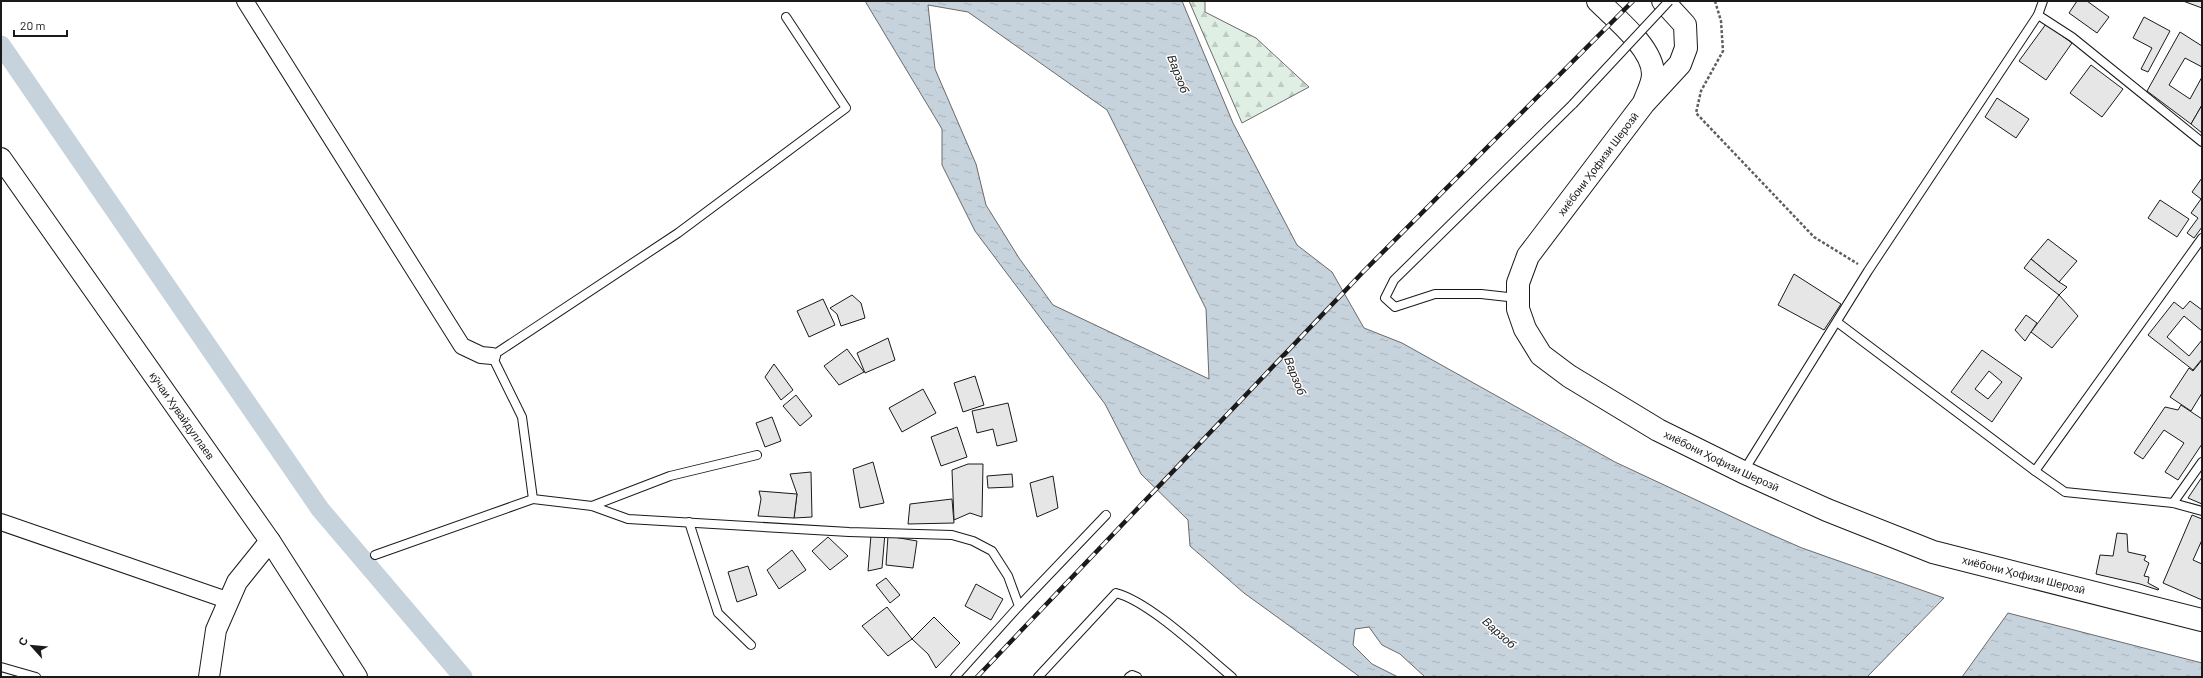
<svg xmlns="http://www.w3.org/2000/svg" width="2203" height="678" font-family="Barlow,sans-serif">
  <defs>
    <pattern id="forest-firs" width="22" height="20" patternUnits="userSpaceOnUse"><rect width="22" height="20" fill="#e0efe3"/><path d="M5 1l3.5 6h-7zM16 11l3.5 6h-7z" fill="#c0ccc2"/></pattern>
    <pattern id="water-ripples" width="26" height="14" patternUnits="userSpaceOnUse"><rect width="26" height="14" fill="#c6d2dc"/><path d="M2 4q2-2 4 0t4 0M15 11q2-2 4 0t4 0" fill="none" stroke="#aab4bc"/></pattern>
  </defs>
  <rect width="100%" height="100%" fill="#fff"/>
  <path fill="url(#forest-firs)" stroke="#6a6a6a" d="M1189 1H1205V12L1256 38 1309 87 1242 123Z"/>
  <g fill="url(#water-ripples)" stroke="#6a6a6a" fill-rule="evenodd">
    <path d="M865 1H1182L1233 123 1297 245 1332 272 1364 328 1402 343 1615 462 1754 527 1802 548 1944 598 1867 677H1425L1400 654 1382 645 1369 627 1355 629 1353 645 1372 664 1398 677H1360L1244 593 1190 546 1188 520 1141 474 1105 404 975 231 942 165V129ZM928 5 968 12 1107 110 1206 309 1209 379 1053 305 1019 258 986 205 976 164 935 69Z"/>
    <path d="M2008 613 2202 663V677H1962Z"/>
  </g>
  <g fill="none" stroke-linecap="round" stroke-linejoin="round">
    <path stroke="#c6d2dc" stroke-width="19" d="M1 45 320 509 463 677"/>
  </g>
  <g fill="#e6e6e6" stroke="#1a1a1a" fill-rule="evenodd">
    <path d="M2077 1H2087L2109 17 2097 33 2069 13Z"/>
    <path d="M2183 1H2202V8Z"/>
    <path d="M2144 17 2170 31 2148 72 2141 69 2152 48 2133 38Z"/>
    <path d="M2046 24 2072 43 2046 80 2019 61Z"/>
    <path d="M2180 32 2202 46V67L2185 58 2169 85 2190 99 2202 77V105L2191 124 2147 91Z"/>
    <path d="M2091 65 2123 89 2102 117 2070 93Z"/>
    <path d="M1997 98 2029 119 2016 138 1985 117Z"/>
    <path d="M2202 105V133L2191 124Z"/>
    <path d="M2202 178V227L2194 238 2187 233 2198 218 2191 213 2201 199 2192 192Z"/>
    <path d="M2160 200 2189 219 2177 237 2148 218Z"/>
    <path d="M2048 239 2077 261 2059 282 2031 259Z"/>
    <path d="M2031 259 2059 282 2067 287 2059 295 2024 268Z"/>
    <path d="M1794 274 1841 304 1824 330 1778 305Z"/>
    <path d="M852 295 861 303 865 318 841 326 837 314 830 308Z"/>
    <path d="M2059 295 2078 316 2052 348 2031 332Z"/>
    <path d="M823 299 835 325 809 337 797 311Z"/>
    <path d="M2190 301 2202 310V331L2184 316 2167 337 2189 356 2202 340V359L2193 370 2148 335 2174 302 2183 309Z"/>
    <path d="M2026 315 2037 323 2025 341 2015 330Z"/>
    <path d="M888 338 895 360 865 373 857 353Z"/>
    <path d="M847 349 864 372 839 385 824 366Z"/>
    <path d="M1982 350 2022 378 1992 422 1951 392ZM1989 371 2002 382 1988 399 1975 389Z"/>
    <path d="M2202 360V393L2191 411 2170 397 2189 368 2193 371Z"/>
    <path d="M774 364 793 390 781 400 765 377Z"/>
    <path d="M975 376 984 405 963 412 954 383Z"/>
    <path d="M923 389 936 413 902 432 889 408Z"/>
    <path d="M796 395 812 416 800 426 783 406Z"/>
    <path d="M1008 403 1017 441 997 446 993 429 977 433 972 411Z"/>
    <path d="M2181 405 2202 419V444L2178 480 2165 472 2184 443 2164 430 2143 459 2134 453 2165 407 2178 410Z"/>
    <path d="M772 417 781 441 765 447 756 423Z"/>
    <path d="M957 427 967 457 941 466 931 437Z"/>
    <path d="M873 462 884 503 860 508 853 469Z"/>
    <path d="M968 464H983L982 517 970 513 954 520 952 470Z"/>
    <path d="M811 472 812 517 794 518 797 494 790 474Z"/>
    <path d="M1012 474 1013 487 988 488 987 476Z"/>
    <path d="M1053 476 1058 508 1037 517 1030 483Z"/>
    <path d="M2202 477V504L2188 498Z"/>
    <path d="M759 491 797 494 794 518 758 516 761 499Z"/>
    <path d="M952 499 954 523 908 524 910 504Z"/>
    <path d="M2192 515 2202 519V540L2193 560 2202 564V600L2163 583Z"/>
    <path d="M885 533 882 568 868 571 871 535Z"/>
    <path d="M2117 533 2127 534 2128 552 2146 556 2144 560 2149 563 2144 576 2149 577 2148 583 2159 589 2158 590 2140 584 2096 574 2100 555 2113 556Z"/>
    <path d="M888 536 917 541 913 568 886 565Z"/>
    <path d="M828 537 848 556 830 570 812 551Z"/>
    <path d="M792 550 806 570 779 589 767 570Z"/>
    <path d="M748 566 757 595 737 602 728 572Z"/>
    <path d="M886 578 900 595 890 603 876 585Z"/>
    <path d="M976 584 1003 599 991 620 965 606Z"/>
    <path d="M887 607 912 639 888 656 862 626Z"/>
    <path d="M934 617 960 643 936 668 928 654 912 639Z"/>
  </g>
  <g fill="none" stroke-linecap="round" stroke-linejoin="round">
    <defs>
      <g id="service">
        <path d="M2038 15 2072 37 2202 142"/>
        <path d="M786 17 846 108 678 233 492 356 522 417 533 499 592 506 628 519 849 532 952 535 973 541 992 551 1008 576 1019 606 955 677"/>
        <path d="M1517 298 1481 294H1435L1395 307 1385 298 1394 280 1573 104"/>
        <path d="M1837 322 2035 471 2202 238"/>
        <path d="M2035 471 2065 492 2173 503 2202 511"/>
        <path d="M1743 472 1868 271 2038 15 2043 1"/>
        <path d="M2173 503 2202 462"/>
        <path d="M592 506 670 476 757 455"/>
        <path d="M689 522 718 613 751 645"/>
        <path d="M375 555 533 499"/>
        <path d="M1019 606 1106 515"/>
        <path d="M1 667 36 677"/>
        <path d="M1038 677 1116 593C1150 602 1203 653 1232 677"/>
        <path d="M1129 677 1132 675 1137 677"/>
      </g>
      <g id="minor">
        <path d="M245 1 462 346 481 355 492 356"/>
        <path d="M1 522 221 598 230 599"/>
      </g>
      <g id="tertiary">
        <path id="s1" d="M1 158 270 541 357 677"/>
        <path d="M209 677 216 630 237 582 270 541"/>
      </g>
      <g id="secondary">
        <path d="M1598 1C1615 18 1653 48 1653 74 1653 83 1648 92 1645 100"/>
        <path id="s2" d="M1663 1 1685 25 1686 48 1680 64 1644 103 1528 256 1518 283V309L1525 329 1541 355 1569 376 1658 430 1743 472 1827 510 1933 552 2202 620"/>
      </g>
    </defs>
    <use href="#service" stroke="#1a1a1a" stroke-width="10"/>
    <use href="#minor" stroke="#1a1a1a" stroke-width="18"/>
    <use href="#tertiary" stroke="#1a1a1a" stroke-width="22"/>
    <use href="#secondary" stroke="#1a1a1a" stroke-width="24"/>
    <path stroke="#5f5f5f" stroke-width="2.5" stroke-dasharray="3 2" stroke-linecap="butt" d="M1715 1 1721 21 1723 51 1701 91 1696 113 1814 237 1858 264"/>
    <use href="#service" stroke="#fff" stroke-width="8"/>
    <use href="#minor" stroke="#fff" stroke-width="16"/>
    <use href="#tertiary" stroke="#fff" stroke-width="20"/>
    <use href="#secondary" stroke="#fff" stroke-width="22"/>
    <defs>
      <path id="rail" d="M977 677 1363 272 1633 1"/>
    </defs>
    <use href="#rail" stroke="#1a1a1a" stroke-width="4.5"/>
    <use href="#rail" stroke="#fff" stroke-width="3" stroke-dasharray="9" stroke-linecap="butt"/>
    <defs>
      <path id="service-bridge" d="M1573 104 1669 1"/>
    </defs>
    <use href="#service-bridge" stroke="#1a1a1a" stroke-width="10" stroke-linecap="butt"/>
    <use href="#service-bridge" stroke="#fff" stroke-width="8"/>
  </g>
  <g text-anchor="middle" stroke-width="3" stroke-linejoin="round" paint-order="stroke">
    <g font-size="11" fill="#1a1a1a" stroke="#fff">
      <text transform="translate(1598 164) rotate(-53)" y="4">хиёбони Ҳофизи Шерозӣ</text>
      <text dy="4" stroke="none"><textPath href="#s1" startOffset="315">кӯчаи Хувайдуллаев</textPath></text>
      <text dy="4" stroke="none"><textPath href="#s2" startOffset="634">хиёбони Ҳофизи Шерозӣ</textPath></text>
      <text dy="4" stroke="none"><textPath href="#s2" startOffset="958">хиёбони Ҳофизи Шерозӣ</textPath></text>
    </g>
    <g font-size="12" font-style="italic" fill="#1a1a1a" stroke="#fff">
      <text transform="translate(1178 74) rotate(69)" y="4">Варзоб</text>
      <text transform="translate(1295 376) rotate(69)" y="4">Варзоб</text>
      <text transform="translate(1499 633) rotate(42)" y="4">Варзоб</text>
    </g>
  </g>
  <rect width="2203" height="678" fill="none" stroke="#1a1a1a" stroke-width="4"/>
  <g transform="translate(32 646) rotate(297)" stroke="#ffffff" stroke-width="3" paint-order="stroke">
  <path d="M0-3L7 15L0 10L-7 15Z" fill="#1a1a1a"/>
  <text y="-6" font-size="11" font-weight="bold" text-anchor="middle" fill="#1a1a1a">С</text>
  </g>
  <path d="M14 30v6h53v-6" fill="none" stroke="#1a1a1a" stroke-width="2"/>
  <text x="20" y="30" font-size="12" fill="#1a1a1a" stroke="#ffffff" stroke-width="3" paint-order="stroke">20 m</text>
</svg>
